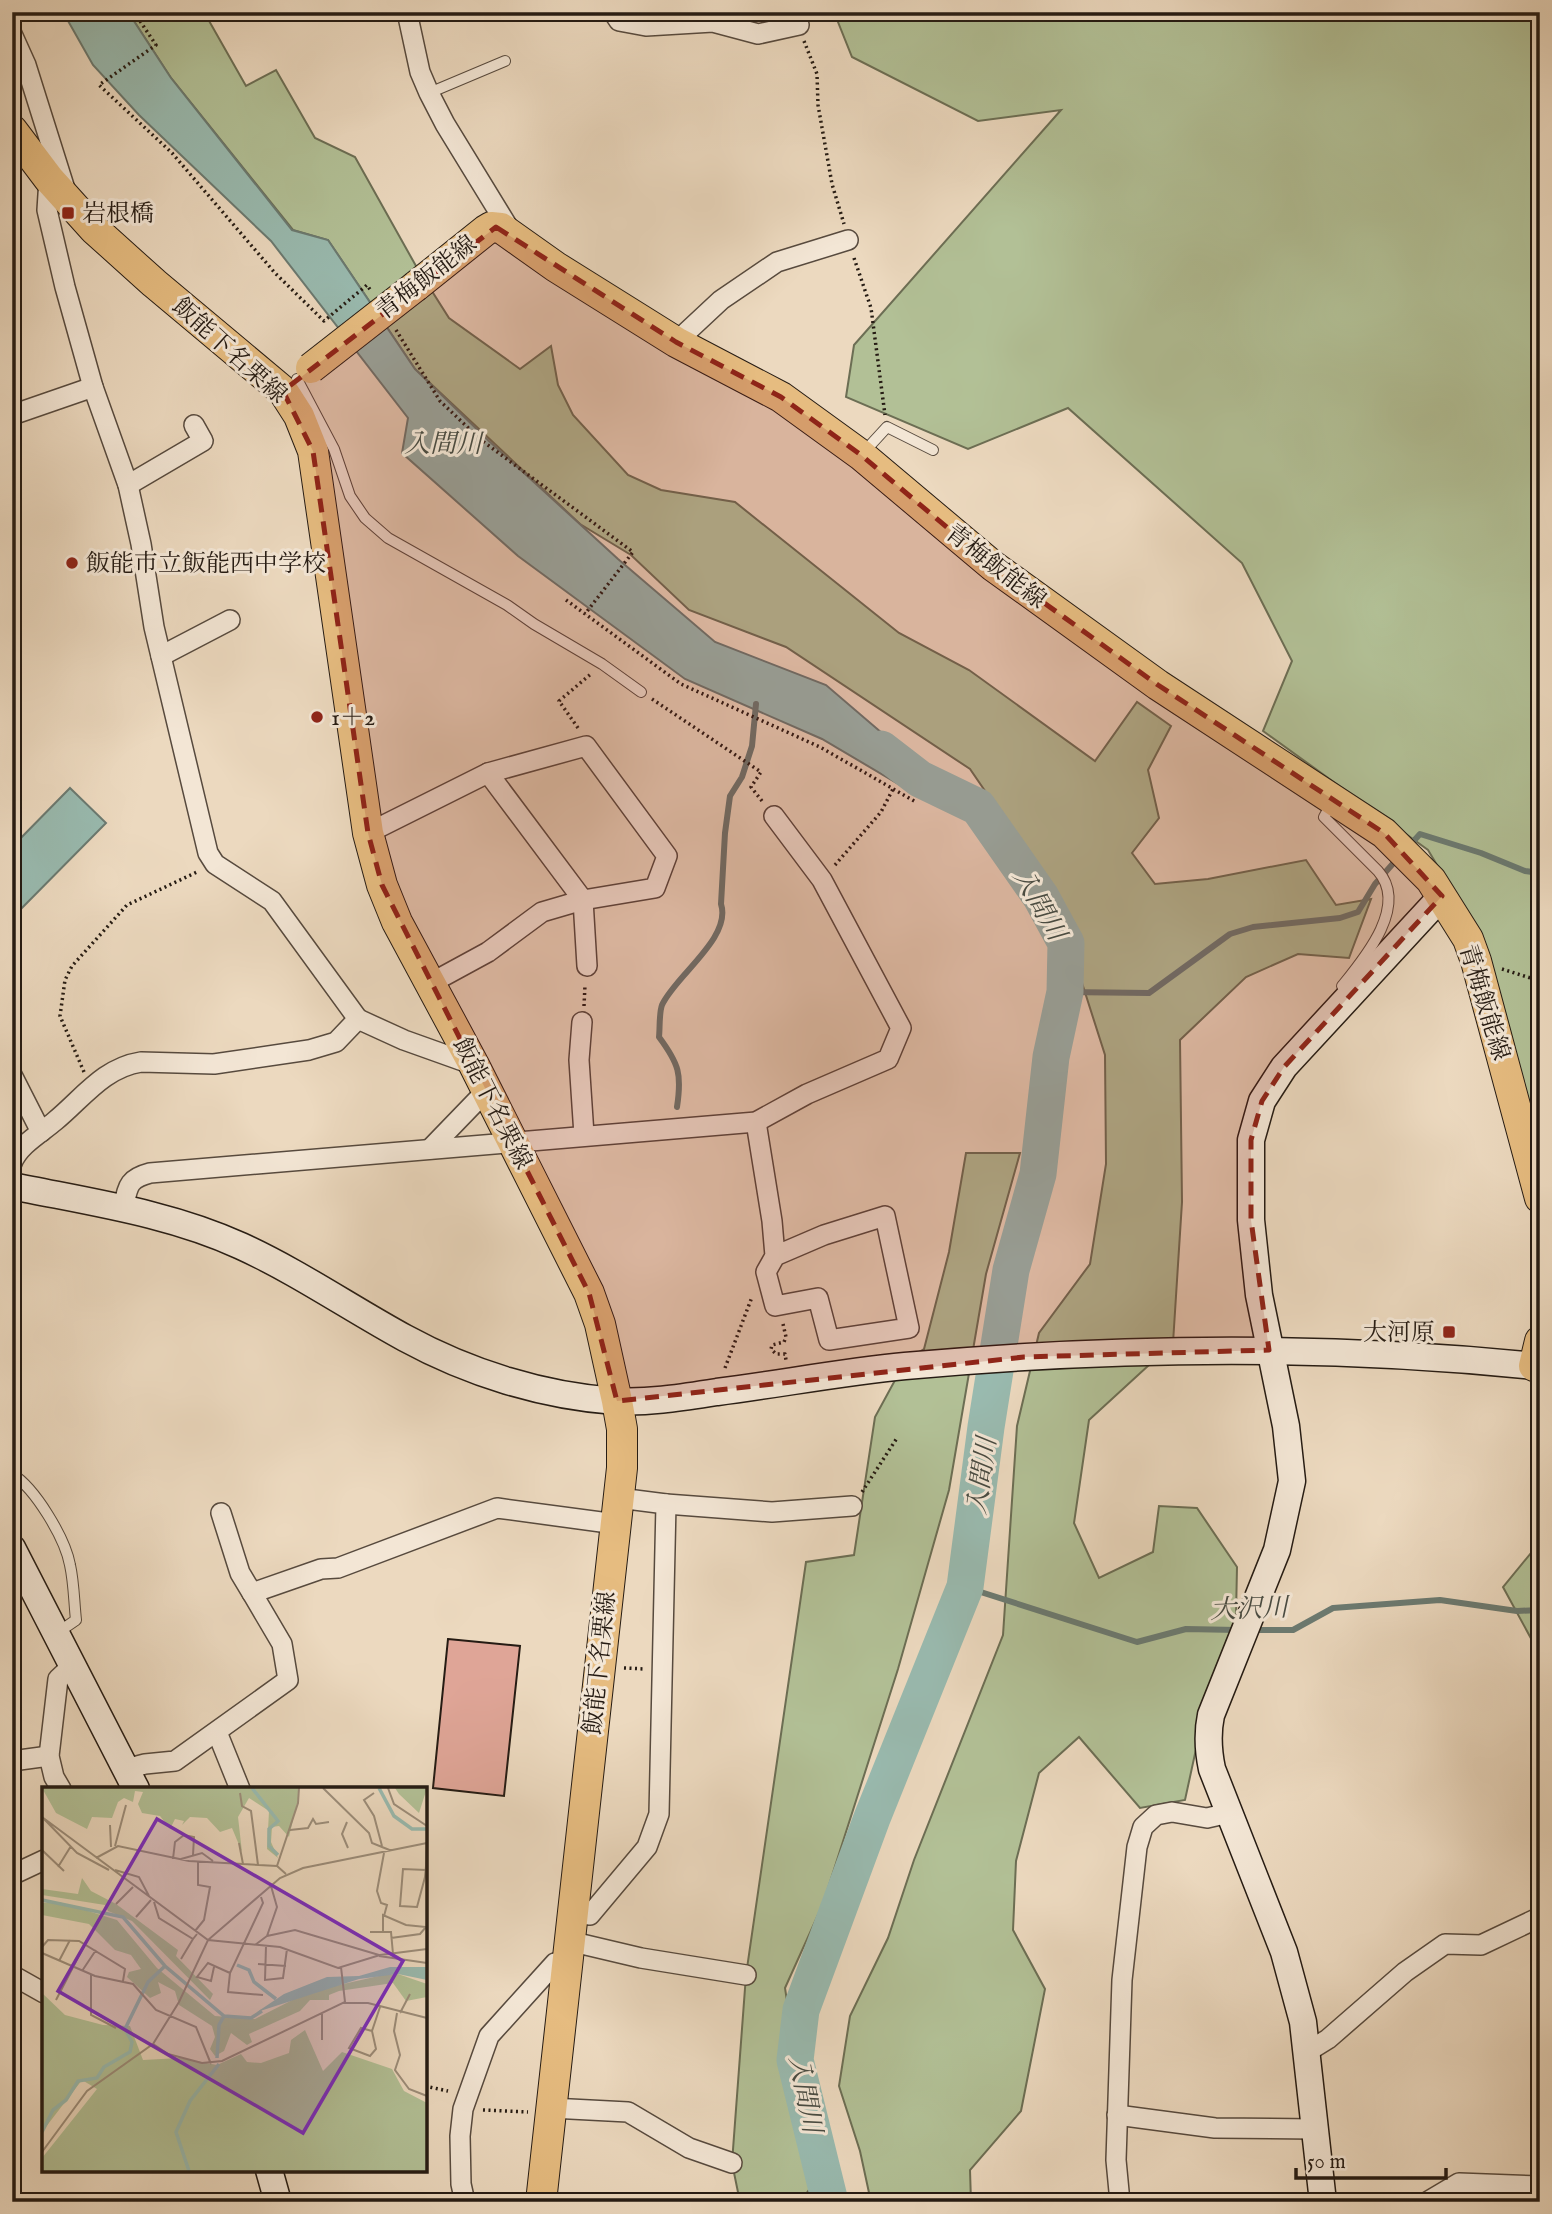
<svg xmlns="http://www.w3.org/2000/svg" width="1552" height="2214" font-family="'IM FELL English','Noto Serif JP',serif">
  <rect width="100%" height="100%" fill="#ecd9bf"/>
  <filter id="stains"><feTurbulence type="fractalNoise" baseFrequency=".00286" numOctaves="4"/><feColorMatrix values="0 0 0 0 .2 0 0 0 0 .09 0 0 0 0 .02 0 0 0 .5 -.17"/></filter>
  <radialGradient id="worn" r=".72"><stop offset=".6" stop-color="#630" stop-opacity="0"/><stop offset="1" stop-color="#630" stop-opacity=".3"/></radialGradient>
  <g fill="#b2c096" stroke="#6c6e54" stroke-width="2">
    <path d="M128 12H204L246 86 276 70 315 138 355 157 416 266 449 318 520 369 551 346 558 385 573 415 628 475 661 490 735 502 899 633 969 670 1095 761 1137 702 1171 726 1148 770 1159 818 1132 853 1155 884 1208 879 1306 860 1336 905 1371 899 1349 958 1298 954 1246 977 1180 1040 1182 1202 1173 1343 1089 1420 1074 1523 1099 1578 1153 1552 1159 1506 1197 1508 1237 1567 1236 1615 1201 1726 1185 1800 1140 1808 1079 1737 1039 1773 1016 1861 1013 1930 1045 1989 1021 2111 970 2170 971 2202H871L860 2151 839 2086 850 2016 888 1938 914 1860 1003 1635 1017 1426 1039 1333 1090 1264 1106 1164 1105 1055 1052 889 970 769 786 647 689 610 631 555 580 524 415 369 328 240 293 230 171 78Z"/>
    <path d="M834 12H1540V1151L1487 949 1428 850 1263 731 1292 661 1242 563 1068 408 968 449 846 397 854 345 1061 110 978 121 852 57Z"/>
    <path d="M966 1153H1020L986 1274 949 1490 898 1669 823 1904 785 1988 814 2183 800 2202H740L732 2163 746 1975 806 1562 854 1555 875 1417 906 1360 924 1349 949 1252Z"/>
    <path d="M1540 1542V1655L1503 1587Z"/>
  </g>
  <g fill="#99baaf" stroke="#6b7a71" stroke-width="2">
    <path d="M63 12H128L171 78 292 230 328 240 415 369 489 441 618 559 715 642 826 685 924 769 912 792 822 739 685 679 518 556 402 453 408 418 271 241 139 115 93 65Z"/>
    <path d="M70 788 106 823 12 918V847Z"/>
  </g>
  <g fill="none" stroke-linecap="round" stroke-linejoin="round">
    <g stroke="#6b7a71" stroke-width="6">
      <path d="M1410 845 1420 834 1481 853 1525 871 1540 873"/>
      <path d="M1065 992 1149 993 1230 934 1253 927 1340 918 1358 912 1375 884 1397 859"/>
      <path d="M677 1107C682 1074 679 1064 659 1037 660 1028 659 1013 662 1005 675 976 732 938 721 904L725 833 730 796 742 777 752 746 756 704"/>
      <path d="M965 1587 1137 1642 1186 1629 1237 1630"/>
      <path d="M1251 1630H1293L1333 1608 1440 1600 1517 1611 1540 1610"/>
    </g>
    <path stroke="#99baaf" stroke-width="37" d="M830 2202 795 2060 801 2010 872 1818 965 1587 986 1427 1011 1270 1038 1174 1051 1057 1065 992 1066 943 1041 897 978 807 920 779 881 749"/>
  </g>
  <path fill="#dfa597" stroke="#251b13" stroke-width="2" d="M448 1639 520 1646 504 1796 433 1788Z"/>
  <g fill="none" stroke-linecap="round" stroke-linejoin="round">
    <defs>
      <g id="lane">
        <path d="M429 93 505 61"/>
        <path d="M297 379 334 449 350 496 365 518 388 538 507 605 534 624 602 664 641 692"/>
        <path d="M864 452 887 427 933 450"/>
        <path d="M1331 804 1324 817 1378 871C1409 906 1364 959 1342 986"/>
        <path d="M12 1474C35 1488 65 1538 70 1565 74 1583 74 1602 76 1620L57 1633"/>
      </g>
      <g id="street">
        <path d="M407 12 420 72 429 93 445 124 513 235"/>
        <path d="M613 12 619 21 646 26 713 22 758 34 799 25 795 12"/>
        <path d="M12 34 26 65 65 189"/>
        <path d="M49 179 47 210 65 287 93 387 128 485 141 544 154 627 208 853 215 864 272 901 358 1019"/>
        <path d="M676 342 721 300 777 262 848 240"/>
        <path d="M12 415 93 387"/>
        <path d="M128 485 203 441 194 425"/>
        <path d="M161 656 230 620"/>
        <path d="M488 773 583 900 587 966"/>
        <path d="M368 833 488 773 586 746 667 856 655 888 583 900 542 912 488 952 431 983"/>
        <path d="M582 1022 579 1060 584 1135"/>
        <path d="M12 1075 41 1132"/>
        <path d="M756 1122 772 1221 775 1256 766 1272 775 1306 818 1298 829 1340 909 1328 885 1216 824 1235 775 1256"/>
        <path d="M430 1149 487 1090"/>
        <path d="M12 1163C19 1145 41 1133 55 1121 83 1098 103 1068 141 1062L214 1064 309 1050 336 1042 358 1019 404 1040 474 1065"/>
        <path d="M123 1209C128 1187 127 1179 150 1173L756 1122 807 1094 888 1059 901 1028 822 880 774 816"/>
        <path d="M666 1504 772 1512 852 1506"/>
        <path d="M221 1513 240 1573 252 1593"/>
        <path d="M217 1732 240 1789"/>
        <path d="M12 1761 49 1756"/>
        <path d="M126 1769 145 1764 175 1761 288 1680 282 1644 252 1593 321 1569 338 1568 497 1508 616 1524"/>
        <path d="M61 1789 54 1777 49 1756 58 1679 73 1665"/>
        <path d="M12 1875 44 1860"/>
        <path d="M572 1913 590 1915 647 1847 659 1814 666 1504 619 1498"/>
        <path d="M569 1941 641 1958 746 1975"/>
        <path d="M12 1975 44 1993"/>
        <path d="M1307 2052 1328 2039 1405 1972 1445 1944 1481 1945 1540 1917"/>
        <path d="M551 2108 628 2112 689 2148 732 2163"/>
        <path d="M1117 2115 1215 2128 1314 2129"/>
        <path d="M465 2202 461 2184 460 2136 463 2109 489 2036 555 1963 567 1964"/>
        <path d="M1120 2202 1116 2160 1122 1980 1137 1847 1143 1827 1156 1815 1172 1812 1207 1818 1229 1813"/>
        <path d="M1427 2202 1459 2183 1540 2186"/>
      </g>
      <g id="secondary">
        <path d="M12 1186C89 1202 169 1213 241 1246 298 1272 350 1308 405 1338 469 1373 543 1396 615 1401 649 1403 684 1397 717 1392 780 1384 842 1372 905 1366 1115 1347 1325 1344 1534 1366"/>
        <path d="M12 1548 136 1789"/>
        <path d="M269 2170 278 2202"/>
        <path d="M1323 2202 1303 2022 1284 1952 1212 1769C1208 1750 1207 1734 1211 1715L1277 1550 1292 1481 1286 1426 1259 1295 1251 1220V1140L1262 1101 1284 1067 1442 896"/>
      </g>
      <g id="primary">
        <path d="M12 130 49 179 94 229 154 283 283 391 299 416 313 451 368 833 382 885 397 922 474 1065 589 1293 600 1324 617 1401 622 1429V1468L541 2202"/>
        <path d="M416 286 486 230 491 227 501 228 556 267 676 342 781 397 861 455 993 566 1158 685 1384 833 1431 880 1468 939 1476 961 1540 1198"/>
        <path d="M1540 1341 1534 1366 1540 1368"/>
      </g>
    </defs>
    <use href="#lane" stroke="#574a3e" stroke-width="12"/>
    <use href="#street" stroke="#574a3e" stroke-width="22"/>
    <use href="#secondary" stroke="#251b13" stroke-width="29"/>
    <use href="#primary" stroke="#251b13" stroke-width="32"/>
    <g stroke="#251b13" stroke-width="3.5" stroke-dasharray="2 3.5" stroke-linecap="butt">
      <path d="M134 12 156 45 99 85 172 153 275 273 324 321 367 285 371 291"/>
      <path d="M804 41 817 74 818 105 832 184 844 224"/>
      <path d="M854 258 871 308 885 415"/>
      <path d="M396 330 440 401 481 440 633 552 585 614"/>
      <path d="M566 600 681 684 820 747 916 802"/>
      <path d="M652 699 761 772 751 787 762 801"/>
      <path d="M578 728 559 701 592 673"/>
      <path d="M835 865 881 812 893 789"/>
      <path d="M1502 969 1540 981"/>
      <path d="M584 1006 585 985"/>
      <path d="M84 1072 60 1016 65 980 72 966 127 905 197 872"/>
      <path d="M783 1324 786 1337 784 1342 772 1345 771 1349 776 1354H785L786 1360"/>
      <path d="M725 1368 752 1297"/>
      <path d="M862 1492 897 1438"/>
      <path d="M624 1668 645 1669"/>
      <path d="M425 2086 448 2091"/>
      <path d="M483 2110 528 2112"/>
    </g>
    <use href="#lane" stroke="#f3e6d5" stroke-width="10"/>
    <use href="#street" stroke="#f3e6d5" stroke-width="19"/>
    <use href="#secondary" stroke="#f3e6d5" stroke-width="26"/>
    <use href="#primary" stroke="#e6bc80" stroke-width="30"/>
    <defs>
      <path id="primary-bridge" d="M311 368 416 286"/>
    </defs>
    <use href="#primary-bridge" stroke="#251b13" stroke-width="32" stroke-linecap="butt"/>
    <use href="#primary-bridge" stroke="#e6bc80" stroke-width="30"/>
  </g>
  <path fill="#8f2418" fill-opacity="0.2" stroke="#8f2418" stroke-width="5" stroke-dasharray="14 9" stroke-linejoin="round" d="M496 227 676 342 781 397 861 455 993 566 1158 685 1384 833 1442 896 1284 1067 1262 1101 1251 1140V1220L1269 1350 1024 1357 617 1401 589 1293 382 885 368 833 313 451 283 391Z"/>
  <g fill="#8f2418" stroke="#f3e6d5" stroke-width="2.5">
    <rect x="61" y="206" width="14" height="14" rx="3.5"/>
    <circle cx="72" cy="563" r="7"/>
    <circle cx="317" cy="717" r="7"/>
    <rect x="1442" y="1325" width="14" height="14" rx="3.5"/>
  </g>
  <g text-anchor="middle" stroke-width="6" stroke-linejoin="round" paint-order="stroke">
    <g font-size="24" fill="#251b13" stroke="#f3e6d5" text-anchor="start">
      <text x="82" y="221">岩根橋</text>
      <text x="86" y="571">飯能市立飯能西中学校</text>
      <text x="331" y="725">1＋2</text>
      <text x="1435" y="1340" text-anchor="end">大河原</text>
    </g>
    <g font-size="24" fill="#251b13" stroke="#f3e6d5">
      <text transform="translate(426 277) rotate(-38)" y="8">青梅飯能線</text>
      <text transform="translate(230 350) rotate(42)" y="8">飯能下名栗線</text>
      <text transform="translate(996 566) rotate(38)" y="8">青梅飯能線</text>
      <text transform="translate(1485 1002) rotate(73)" y="8">青梅飯能線</text>
      <text transform="translate(493 1103) rotate(63)" y="8">飯能下名栗線</text>
      <text transform="translate(599 1663) rotate(-84)" y="8">飯能下名栗線</text>
    </g>
    <g font-size="26" font-style="italic" fill="#484b42" stroke="#f3e6d5">
      <text x="443" y="452">入間川</text>
      <text transform="translate(1040 904) rotate(60)" y="9">入間川</text>
      <text transform="translate(981 1476) rotate(-82)" y="9">入間川</text>
      <text transform="translate(1249 1608) rotate(-2)" y="9">大沢川</text>
      <text transform="translate(806 2094) rotate(79)" y="9">入間川</text>
    </g>
  </g>
  <g transform="translate(42 1787)">
    <rect width="385" height="385" fill="#ecd9bf"/>
    <path d="M0 1H257V8L247 50 237 39 230 40 229 55 236 71 225 62 227 24 207 11 196 30 200 65 190 41 178 45 165 31 148 30 140 38 142 34 133 32 128 42 118 29 100 26 96 17 101 5 93 4 91 15 82 11 76 15 70 31 50 30 45 42 14 26ZM353 1H385L377 26 357 7ZM40 91 49 104 74 117 136 163 134 169 171 207 168 213 90 134 66 124 63 118 0 108V102L36 107ZM17 115 75 133 115 181 173 229 213 232 266 205 341 188 356 187 385 197V210L364 214 351 196 297 204 287 208V213H268L258 224 207 247 210 255 205 258 189 246 182 264 173 269 168 262 173 250 170 239 137 218 133 204 116 195 119 206 108 211 85 190 87 185 99 182 89 168 73 163 47 137 0 128V116ZM0 206 23 228 61 238 88 239 101 273 138 271 175 278 199 267 205 275 219 276 247 266 249 253 263 243 281 284 300 265 350 282 362 304 385 316V384H0V371L55 302 40 293 0 345Z" fill="#b2c096"/>
    <path d="M348 180H385V193L356 187 317 192 215 225 242 207 285 190 317 189Z" fill="#99baaf"/>
    <path fill="none" stroke="#99baaf" stroke-width="3.5" d="M210 1 236 34 227 42V59L236 68M337 1 352 29 370 42H385M0 113 81 130 123 179 182 229 209 231 220 224M195 178 207 183 212 195 234 212M175 271 177 238 182 229M0 345 11 323 24 313 36 294 55 291 62 280 88 265 90 255 83 242 106 195 123 179M147 384 134 345 148 314 177 277"/>
    <path fill="none" stroke="#9c8d7a" stroke-width="2" d="M281 1 327 46 330 56 350 64M346 1 352 17 385 39M198 6 200 19 209 24 216 78M332 6 322 13 332 29 340 59M0 30 166 153 238 160 296 181 338 168 385 162M2 32 35 66 67 83M305 35 300 47 306 61M68 38 69 60M248 43 266 41 271 32 274 37 287 35M197 56 201 77M73 59 84 18M0 63 22 84M342 66 335 104 339 116 345 118 342 129M54 71 76 59 147 74 235 79 244 87M131 72 133 55 142 48 152 50 151 68M139 72 160 66 171 74M235 79 256 16 257 1M16 80 29 59M73 83 97 90 107 109M384 83 361 82 358 119 375 120 383 90 384 79 385 56M219 110 221 116 188 186 186 205 221 208M112 115 117 131 151 152 155 147M74 117 91 100M94 130 109 113M153 144 162 133 168 100 156 98V75M328 145H349L351 167M341 146V128L364 138 384 140 378 147 349 151M225 149 253 143 337 168M213 158 225 149 235 120 229 99M224 159 223 193 241 191 245 162M0 160 6 153 37 154 83 182 81 194M0 166 53 189 91 197 114 223 154 240 169 277M337 169 385 176M139 172 151 152M17 174 28 153M216 177 244 179M172 180 169 194 155 190 166 176 188 186M40 184 54 163M49 188V228L74 241M14 213 43 157M303 216H326L385 231M355 226 352 244 358 268 353 283 367 302 385 309M358 226 368 207M280 227V253M330 244 319 241 307 261 328 269 334 262 330 244 338 220M111 257 137 215 166 153 238 91 261 81 385 56M0 365 45 304 111 257 126 267 160 276 180 274 303 215 299 180"/>
    <path fill="#7b2cbf" fill-opacity="0.15" stroke="#7b2cbf" stroke-width="3.5" d="M115 32 361 174 261 346 16 204Z"/>
    <rect width="385" height="385" fill="none" stroke="#251b13" stroke-width="3.5"/>
  </g>
  <rect width="1552" height="2214" fill="none" stroke="#ecd9bf" stroke-width="42"/>
  <rect x="14" y="14" width="1524" height="2186" fill="none" stroke="#251b13" stroke-width="3.5"/>
  <rect x="21" y="21" width="1510" height="2172" fill="none" stroke="#251b13" stroke-width="2"/>
  <path d="M1296 2168v10h150v-10" fill="none" stroke="#251b13" stroke-width="3.5"/>
  <text x="1307" y="2168" font-size="21" fill="#251b13" stroke="#f3e6d5" stroke-width="5" paint-order="stroke">50 m</text>
  <rect width="100%" height="100%" filter="url(#stains)"/>
  <rect width="100%" height="100%" fill="url(#worn)"/>
</svg>
